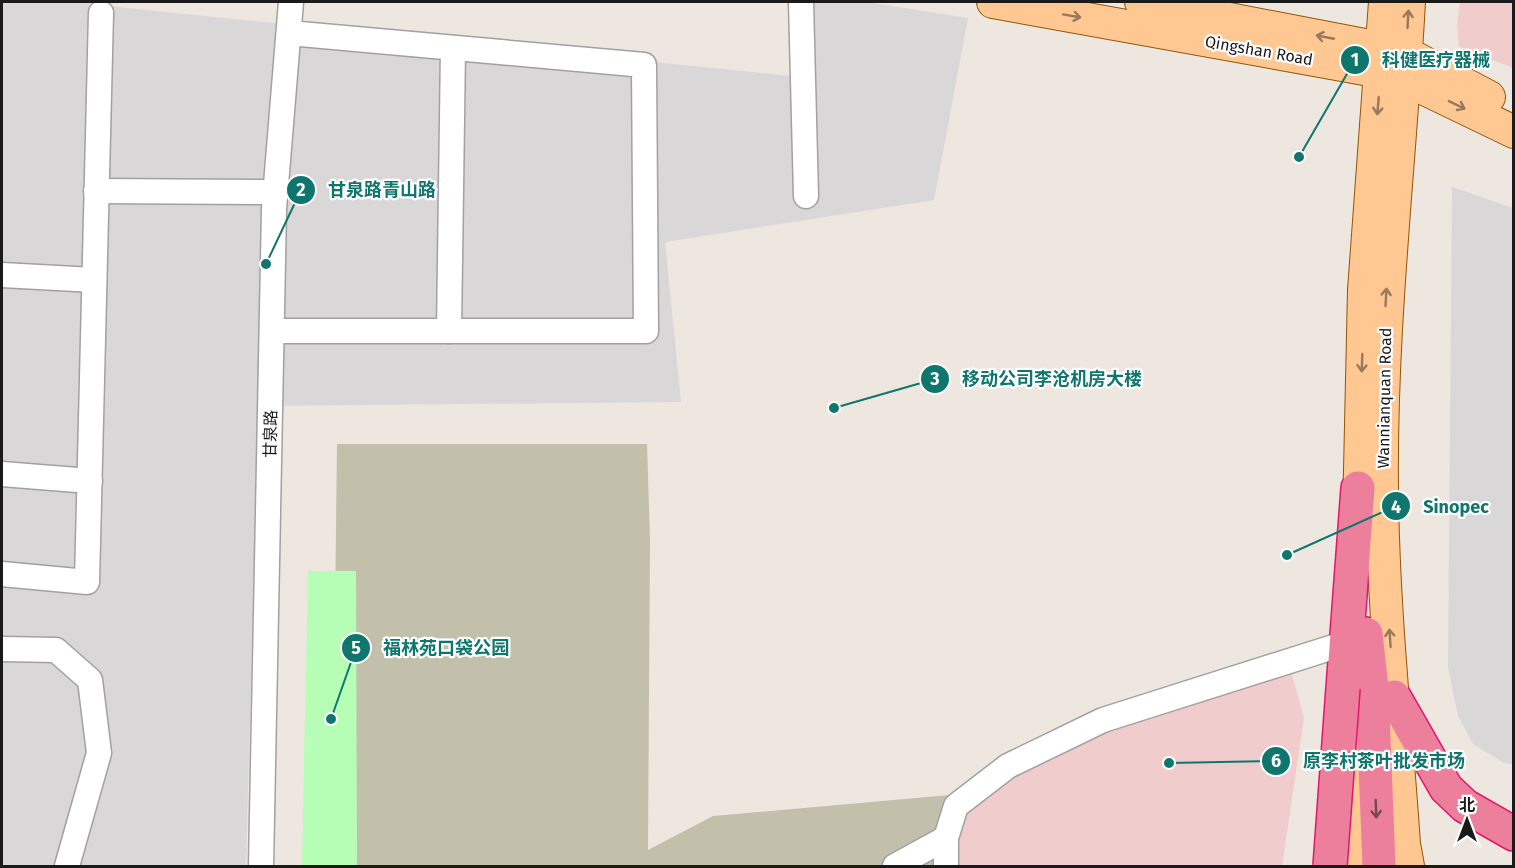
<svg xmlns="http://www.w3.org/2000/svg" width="1515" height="868" font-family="'Fira Sans','Noto Sans SC',sans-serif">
  <rect width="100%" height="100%" fill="#ede7df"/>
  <g fill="#d9d7d7">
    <path d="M2 2H80L126 8 800 77 813 2H866L968 18 934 200 665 242 681 402 258 406 246 866H2Z"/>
    <path d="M1452 187 1513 208V764L1504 763 1473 744 1458 716 1448 667Z"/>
  </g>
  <g fill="#f0cccd">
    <path d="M1460 2H1513V68L1459 47 1457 26Z"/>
    <path d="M1291 671 1304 718 1282 866H958V828L966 809 988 790 1094 737Z"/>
  </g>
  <path fill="#c2c0aa" d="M337 444H647L650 539 648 850 713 816 983 792 966 809 958 828V866H332Z"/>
  <path fill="#b6fdb6" d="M308 571H356L357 866H302Z"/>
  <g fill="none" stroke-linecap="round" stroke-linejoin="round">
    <defs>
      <g id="minor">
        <path d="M801 2 806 196"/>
        <path d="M96 191 275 192"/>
        <path d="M2 275 94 280"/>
        <path d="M272 331H646L644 65 289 33"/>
        <path d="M449 331 453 48"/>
        <path d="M2 474 90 481"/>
        <path d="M2 574 87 582 101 13"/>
        <path d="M2 649 56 650 90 680 99 753 67 866"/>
        <path d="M261 866 274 209 291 2"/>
        <path d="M895 866 946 838"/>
        <path d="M946 866V838L956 806 1008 766 1103 720 1346 643"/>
      </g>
      <g id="major">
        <path d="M993 2 1381 72 1404 79 1514 132"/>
        <path d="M1141 2 1406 53 1489 97"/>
        <path d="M1359 516 1364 290 1385 2"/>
        <path d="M1349 866 1361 703"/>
        <path d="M1408 866 1404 844C1396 726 1383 608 1382 491 1380 327 1400 165 1409 2"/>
      </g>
      <g id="highway">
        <path d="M1366 634 1372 688 1379 866"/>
        <path d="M1343 688 1358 488"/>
        <path d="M1394 697 1446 788 1465 806 1514 834"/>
      </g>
    </defs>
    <use href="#minor" stroke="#a1a1a1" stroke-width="27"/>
    <use href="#major" stroke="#915500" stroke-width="34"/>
    <use href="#highway" stroke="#e0176c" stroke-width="36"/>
    <use href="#minor" stroke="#fff" stroke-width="24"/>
    <use href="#major" stroke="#ffc792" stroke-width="32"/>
    <use href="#highway" stroke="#ec7f9c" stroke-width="33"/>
    <defs>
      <path id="highway-bridge" d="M1330 866 1343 688"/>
    </defs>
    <use href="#highway-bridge" stroke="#e0176c" stroke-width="36" stroke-linecap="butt"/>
    <use href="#highway-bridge" stroke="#ec7f9c" stroke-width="33"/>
  </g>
  <defs><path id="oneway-shaft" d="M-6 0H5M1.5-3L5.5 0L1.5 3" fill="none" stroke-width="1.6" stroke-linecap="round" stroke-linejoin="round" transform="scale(1.5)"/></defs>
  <g stroke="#98795c">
    <use href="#oneway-shaft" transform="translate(1072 16) rotate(10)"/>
    <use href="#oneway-shaft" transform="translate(1408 19) rotate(-87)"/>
    <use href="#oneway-shaft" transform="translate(1325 37) rotate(-169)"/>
    <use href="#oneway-shaft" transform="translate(1457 105) rotate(26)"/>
    <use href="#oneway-shaft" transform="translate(1378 106) rotate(95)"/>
    <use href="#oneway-shaft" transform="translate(1386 297) rotate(-87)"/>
    <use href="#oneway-shaft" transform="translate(1362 363) rotate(92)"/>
    <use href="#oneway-shaft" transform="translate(1390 638) rotate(-94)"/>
  </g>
  <use stroke="#784754" href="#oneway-shaft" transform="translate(1376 809) rotate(88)"/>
  <g text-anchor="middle" stroke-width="4.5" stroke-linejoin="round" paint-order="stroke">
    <g font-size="16" fill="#1a1a1a" stroke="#fff">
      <text transform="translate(1259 50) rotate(10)" y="6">Qingshan Road</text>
      <text transform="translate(1384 398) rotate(-89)" y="6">Wannianquan Road</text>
      <text transform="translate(270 434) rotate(-89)" y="6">甘泉路</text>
    </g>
  </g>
  <path fill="none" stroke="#0f766e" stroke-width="2" d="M1299 157L1355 60M266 264L301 190M834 408L935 379M1287 555L1396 506M331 719L356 648M1169 763L1276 761"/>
  <g fill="#0f766e" stroke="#fff" stroke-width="2">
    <circle cx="1299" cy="157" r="6"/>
    <circle cx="266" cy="264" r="6"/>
    <circle cx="834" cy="408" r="6"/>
    <circle cx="1287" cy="555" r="6"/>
    <circle cx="331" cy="719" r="6"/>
    <circle cx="1169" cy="763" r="6"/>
    <circle cx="1355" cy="60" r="15"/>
    <circle cx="301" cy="190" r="15"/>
    <circle cx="935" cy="379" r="15"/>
    <circle cx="1396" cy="506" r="15"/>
    <circle cx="356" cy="648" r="15"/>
    <circle cx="1276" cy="761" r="15"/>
  </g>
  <g font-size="18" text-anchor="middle" font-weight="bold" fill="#fff">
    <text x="1355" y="66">1</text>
    <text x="301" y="196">2</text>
    <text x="935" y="385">3</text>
    <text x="1396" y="513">4</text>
    <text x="356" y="654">5</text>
    <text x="1276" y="767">6</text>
  </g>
  <g font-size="18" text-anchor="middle" font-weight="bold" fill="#0f766e" stroke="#fff" stroke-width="4.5" stroke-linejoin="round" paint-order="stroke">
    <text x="1436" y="66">科健医疗器械</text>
    <text x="382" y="196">甘泉路青山路</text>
    <text x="1052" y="385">移动公司李沧机房大楼</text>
    <text x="1456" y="513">Sinopec</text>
    <text x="446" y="654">福林苑口袋公园</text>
    <text x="1384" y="767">原李村茶叶批发市场</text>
  </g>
  <rect width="1515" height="868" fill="none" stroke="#1a1a1a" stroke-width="6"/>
  <g transform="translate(1467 820)" stroke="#ffffff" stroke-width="4.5" paint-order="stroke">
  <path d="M0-4.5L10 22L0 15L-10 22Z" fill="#1a1a1a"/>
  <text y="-9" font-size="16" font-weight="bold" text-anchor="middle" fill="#1a1a1a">北</text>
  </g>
</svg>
